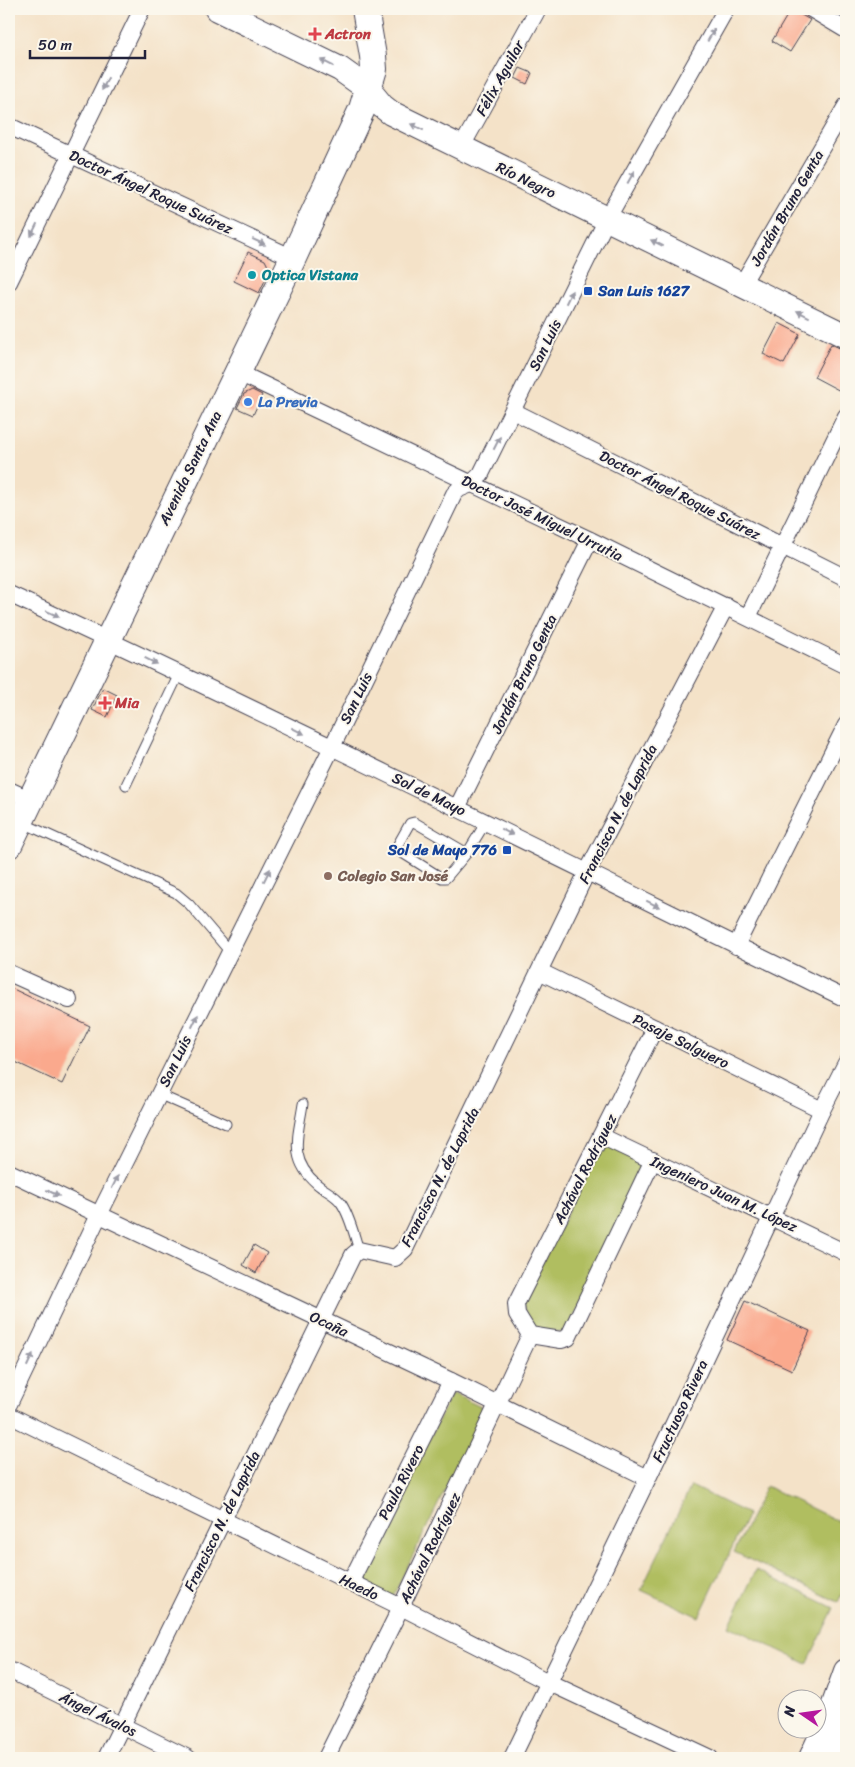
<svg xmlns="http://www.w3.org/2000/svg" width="855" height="1767" font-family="Sriracha,sans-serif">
  <rect width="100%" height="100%" fill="#fbf7ec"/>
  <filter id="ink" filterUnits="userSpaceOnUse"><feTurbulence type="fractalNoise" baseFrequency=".02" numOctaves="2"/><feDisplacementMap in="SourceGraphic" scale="10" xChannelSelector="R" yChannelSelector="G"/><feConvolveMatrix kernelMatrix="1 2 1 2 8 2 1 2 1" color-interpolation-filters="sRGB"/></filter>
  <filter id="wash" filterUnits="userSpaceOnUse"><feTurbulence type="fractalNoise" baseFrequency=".0096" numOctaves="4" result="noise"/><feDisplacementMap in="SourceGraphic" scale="20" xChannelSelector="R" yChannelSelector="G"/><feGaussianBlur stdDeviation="1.12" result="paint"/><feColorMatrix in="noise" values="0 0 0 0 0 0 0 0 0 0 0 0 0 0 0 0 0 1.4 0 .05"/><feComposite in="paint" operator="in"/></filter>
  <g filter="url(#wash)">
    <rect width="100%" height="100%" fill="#f4e2c8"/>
    <g fill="#b0be61" stroke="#69704e">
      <path d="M604 1140 648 1161 566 1333 533 1331 522 1303Z"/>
      <path d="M452 1393 485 1409 392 1598 358 1581Z"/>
      <path d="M691 1486 748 1514 699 1617 641 1590Z"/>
      <path d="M766 1486 846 1525V1585L838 1602 734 1552Z"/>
      <path d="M756 1570 834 1608 807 1664 729 1626Z"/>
    </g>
    <g id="blocks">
      <g fill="#faa98d">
        <path d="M791 9 810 20 790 52 772 41Z"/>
        <path d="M520 68 532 73 527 84 515 78Z"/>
        <path d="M248 252 265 260 270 270 259 293 234 281Z"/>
        <path d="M779 323 800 334 784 364 763 354Z"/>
        <path d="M831 344 846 351V394L814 377Z"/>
        <path d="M252 390 262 395 253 415 237 408 244 394Z"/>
        <path d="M103 688 117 695 107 717 92 710Z"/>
        <path d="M9 987 90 1026 62 1084 9 1059Z"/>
        <path d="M254 1245 267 1253 256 1273 243 1265Z"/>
        <path d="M745 1301 810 1331 792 1370 727 1340Z"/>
      </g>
    </g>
  </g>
  <g filter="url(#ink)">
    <use href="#blocks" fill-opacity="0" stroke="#423f50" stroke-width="1"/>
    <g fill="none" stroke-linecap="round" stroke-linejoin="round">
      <defs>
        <g id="lane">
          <path d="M126 785 179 674"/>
          <path d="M23 823 176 893 189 904 229 951"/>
          <path d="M467 853 414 822 410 823 397 846 399 851 442 878H446L467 853 486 822"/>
          <path d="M158 1094 226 1124"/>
          <path d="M303 1104C298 1137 288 1159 317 1184 325 1191 336 1195 341 1203 350 1216 354 1235 359 1250"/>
        </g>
        <g id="street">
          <path d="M811 9 846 30"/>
          <path d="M9 126 293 258"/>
          <path d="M461 148 538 9"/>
          <path d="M9 282 142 9"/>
          <path d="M742 284 846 106"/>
          <path d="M237 372 590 540 846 666"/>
          <path d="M513 411 846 578"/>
          <path d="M9 594C290 724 568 863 846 999"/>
          <path d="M748 617 846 416"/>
          <path d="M9 790 31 800"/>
          <path d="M457 808 590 540"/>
          <path d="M736 946 846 725"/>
          <path d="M541 972 822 1110"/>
          <path d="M9 973 69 1000"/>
          <path d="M601 1136 846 1253"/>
          <path d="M653 1160 568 1338 561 1340 530 1335 517 1314 516 1304 655 1028"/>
          <path d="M9 1172 451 1381 648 1478"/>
          <path d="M9 1404 99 1215 332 747 454 494 459 489 471 484 481 474 607 219 726 9"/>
          <path d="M9 1415 401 1607 550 1683 710 1758"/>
          <path d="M350 1583 451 1381"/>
          <path d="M9 1670 188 1758"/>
          <path d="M106 1758 353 1255 359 1250 395 1258 405 1249 587 872 726 606"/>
          <path d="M326 1758 401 1607 530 1335"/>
          <path d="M512 1758 648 1478 822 1110 846 1063"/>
        </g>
        <g id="secondary">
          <path d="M217 9 340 69 368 89 382 106 391 113 846 336"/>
          <path d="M811 1758 828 1721 846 1671"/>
          <path d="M834 1758 846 1727"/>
        </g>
        <path id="primary" d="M9 845 293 258 362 109 374 69 373 56 365 9"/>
      </defs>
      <use href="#lane" stroke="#423f50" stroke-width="11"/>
      <use href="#street" stroke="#423f50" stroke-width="18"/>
      <use href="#secondary" stroke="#423f50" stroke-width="26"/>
      <use href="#primary" stroke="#423f50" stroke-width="28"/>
      <use href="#lane" stroke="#fff" stroke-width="9"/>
      <use href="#street" stroke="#fff" stroke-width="16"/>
      <use href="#secondary" stroke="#fff" stroke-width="24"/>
      <use href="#primary" stroke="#fff" stroke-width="26"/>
    </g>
    <defs><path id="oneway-solid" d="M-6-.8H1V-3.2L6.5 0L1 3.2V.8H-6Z" transform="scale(1.25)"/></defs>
    <g fill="#9c9ca7">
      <use href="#oneway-solid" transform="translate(711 35) rotate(-61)"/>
      <use href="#oneway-solid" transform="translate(327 63) rotate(-154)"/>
      <use href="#oneway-solid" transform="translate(105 84) rotate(116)"/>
      <use href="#oneway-solid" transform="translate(417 127) rotate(-154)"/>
      <use href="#oneway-solid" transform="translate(631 177) rotate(-61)"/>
      <use href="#oneway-solid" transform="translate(34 230) rotate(116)"/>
      <use href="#oneway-solid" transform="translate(259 242) rotate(25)"/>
      <use href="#oneway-solid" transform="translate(657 243) rotate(-154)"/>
      <use href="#oneway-solid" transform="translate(569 297) rotate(-64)"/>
      <use href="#oneway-solid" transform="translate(803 314) rotate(-153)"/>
      <use href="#oneway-solid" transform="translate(497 443) rotate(-63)"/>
      <use href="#oneway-solid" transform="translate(53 614) rotate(25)"/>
      <use href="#oneway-solid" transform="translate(151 661) rotate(26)"/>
      <use href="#oneway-solid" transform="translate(298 731) rotate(26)"/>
      <use href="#oneway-solid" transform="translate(507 832) rotate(26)"/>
      <use href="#oneway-solid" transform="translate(267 875) rotate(-63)"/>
      <use href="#oneway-solid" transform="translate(653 904) rotate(26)"/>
      <use href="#oneway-solid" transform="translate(195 1021) rotate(-64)"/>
      <use href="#oneway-solid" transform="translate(115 1182) rotate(-64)"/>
      <use href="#oneway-solid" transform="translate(53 1193) rotate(25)"/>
      <use href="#oneway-solid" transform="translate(30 1360) rotate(-65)"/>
    </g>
  </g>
  <g fill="#e0444e" stroke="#fbf7ec" stroke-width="2">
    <path d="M312.5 26.5h5v5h5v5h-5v5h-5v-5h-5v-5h5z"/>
    <path d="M102.5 695.5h5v5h5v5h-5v5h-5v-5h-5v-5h5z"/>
  </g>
  <circle fill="#0f9aa8" stroke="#fbf7ec" stroke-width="2" cx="252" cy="275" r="5"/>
  <g fill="#1a4fb4" stroke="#fbf7ec" stroke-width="2">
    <rect x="583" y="286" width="10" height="10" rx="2.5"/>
    <rect x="502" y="845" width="10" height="10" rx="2.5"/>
  </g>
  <circle fill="#3f7fe0" stroke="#fbf7ec" stroke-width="2" cx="248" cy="402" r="5"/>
  <circle fill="#8d6e63" stroke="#fbf7ec" stroke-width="2" cx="328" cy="876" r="5"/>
  <g text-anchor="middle" stroke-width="4" stroke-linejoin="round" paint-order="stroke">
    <g font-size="15" font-weight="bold" fill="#be3a42" stroke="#fbf7ec" text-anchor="start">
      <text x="325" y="39">Actron</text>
      <text x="115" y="708">Mia</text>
    </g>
    <g font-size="15" fill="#22223b" stroke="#fbf7ec">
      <text transform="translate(500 78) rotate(-61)" y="5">Félix Aguilar</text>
      <text transform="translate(526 180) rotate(26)" y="5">Río Negro</text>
      <text transform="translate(151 192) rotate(25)" y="5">Doctor Ángel Roque Suárez</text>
      <text transform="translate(787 208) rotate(-60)" y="5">Jordán Bruno Genta</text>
      <text transform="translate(545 345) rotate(-64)" y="5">San Luis</text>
      <text transform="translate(190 468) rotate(-64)" y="5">Avenida Santa Ana</text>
      <text transform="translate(680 495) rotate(27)" y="5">Doctor Ángel Roque Suárez</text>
      <text transform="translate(542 518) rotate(26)" y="5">Doctor José Miguel Urrutia</text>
      <text transform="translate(524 674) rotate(-64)" y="5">Jordán Bruno Genta</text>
      <text transform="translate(356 698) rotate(-64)" y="5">San Luis</text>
      <text transform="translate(429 794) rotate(26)" y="5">Sol de Mayo</text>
      <text transform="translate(618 814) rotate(-63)" y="5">Francisco N. de Laprida</text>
      <text transform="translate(681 1041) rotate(26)" y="5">Pasaje Salguero</text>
      <text transform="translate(175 1061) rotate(-64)" y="5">San Luis</text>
      <text transform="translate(585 1169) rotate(-63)" y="5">Achával Rodríguez</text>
      <text transform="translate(440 1177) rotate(-63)" y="5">Francisco N. de Laprida</text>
      <text transform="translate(724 1194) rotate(25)" y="5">Ingeniero Juan M. López</text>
      <text transform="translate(329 1324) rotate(25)" y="5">Ocaña</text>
      <text transform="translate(680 1411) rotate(-65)" y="5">Fructuoso Rivera</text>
      <text transform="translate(401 1482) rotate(-63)" y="5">Paula Rivero</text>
      <text transform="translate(222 1521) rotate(-64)" y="5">Francisco N. de Laprida</text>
      <text transform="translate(430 1548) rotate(-64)" y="5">Achával Rodríguez</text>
      <text transform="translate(359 1587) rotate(26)" y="5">Haedo</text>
      <text transform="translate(98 1714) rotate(26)" y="5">Ángel Ávalos</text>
    </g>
    <g font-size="15" font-weight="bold" fill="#0d838f" stroke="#fbf7ec" text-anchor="start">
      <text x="262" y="280">Optica Vistana</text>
    </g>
    <g font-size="15" font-weight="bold" fill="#164399" stroke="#fbf7ec" text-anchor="start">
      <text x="598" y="296">San Luis 1627</text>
      <text x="497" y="855" text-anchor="end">Sol de Mayo 776</text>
    </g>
    <g font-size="15" font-weight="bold" fill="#366cbe" stroke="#fbf7ec" text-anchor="start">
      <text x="258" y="407">La Previa</text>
    </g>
    <g font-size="15" font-weight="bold" fill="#785e54" stroke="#fbf7ec" text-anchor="start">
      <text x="338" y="881">Colegio San José</text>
    </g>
  </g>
  <rect width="855" height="1767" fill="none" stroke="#fbf7ec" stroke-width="30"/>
  <g transform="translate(802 1714) rotate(283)"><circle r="24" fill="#fbf7ec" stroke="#a4a2a5"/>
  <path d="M0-4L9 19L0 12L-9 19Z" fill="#b5179e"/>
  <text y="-8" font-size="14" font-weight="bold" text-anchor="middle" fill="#22223b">N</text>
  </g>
  <path d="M30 50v8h115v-8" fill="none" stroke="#22223b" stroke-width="2.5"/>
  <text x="38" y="50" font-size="15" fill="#22223b" stroke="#fbf7ec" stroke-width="4" paint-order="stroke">50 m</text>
</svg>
